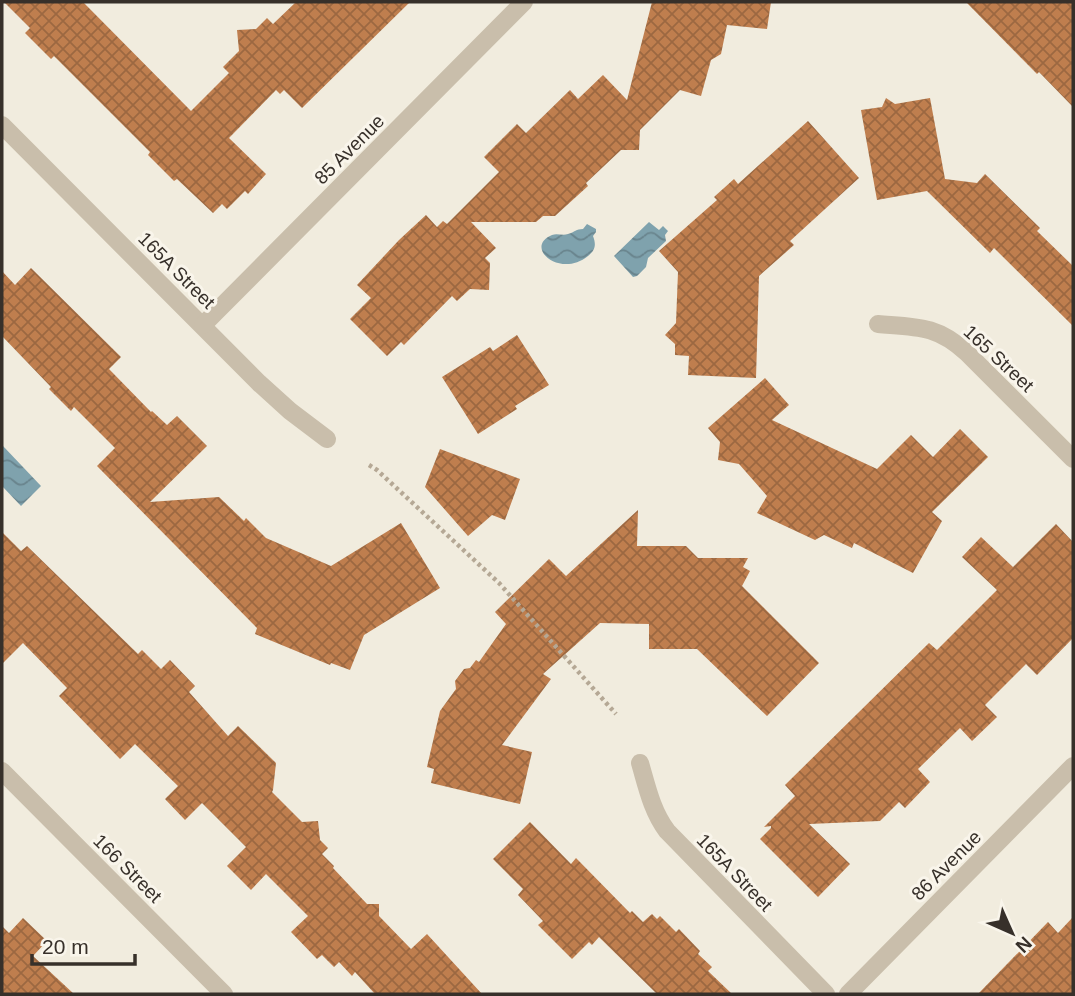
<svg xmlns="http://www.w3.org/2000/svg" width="1075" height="996" font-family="Helvetica,sans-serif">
  <defs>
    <pattern id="water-waves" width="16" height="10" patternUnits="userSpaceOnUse" patternTransform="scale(1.75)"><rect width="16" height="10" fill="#7fa2ad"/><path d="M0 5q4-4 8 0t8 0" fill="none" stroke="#69848d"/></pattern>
    <pattern id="building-cross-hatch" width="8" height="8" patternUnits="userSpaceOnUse" patternTransform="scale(1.75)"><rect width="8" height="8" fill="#bf7e4e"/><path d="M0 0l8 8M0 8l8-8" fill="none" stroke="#9c6841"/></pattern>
  </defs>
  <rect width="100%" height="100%" fill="#f1ecde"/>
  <g fill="url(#water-waves)">
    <path d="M649 222 659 230 663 226 668 231 665 235 666 241 648 258 646 267 637 276 633 277 614 256Z"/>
    <path d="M587 224 596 229V232L593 236C596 244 596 250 588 256 560 279 523 247 552 235 557 233 563 236 568 234 575 232 576 229 583 229Z"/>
    <path d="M3 446 41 486 21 506 2 486Z"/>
  </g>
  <g fill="url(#building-cross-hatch)">
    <path d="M4 2H83L191 111 229 73 223 67 239 51 237 30 256 29 267 18 273 24 296 2H410L302 108 284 90 280 94 276 90 229 138 266 174 248 194 245 191 227 209 222 204 213 213 177 179 174 181 148 155 150 152 54 56 51 59 25 33 30 28Z"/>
    <path d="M652 2H771L767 29 727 25 721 54 711 60 701 96 680 90 640 130 639 150H621L586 183 588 186 555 216H543L536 222H471L496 248 485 258 490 263 489 290 470 289 457 301 452 296 404 345 401 342 387 356 350 319 371 298 357 285 399 240 426 215 437 227 443 221 447 224 499 172 484 157 517 124 526 133 570 90 578 99 603 75 627 100Z"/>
    <path d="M966 2H1073V107L1039 72 1037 74Z"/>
    <path d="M886 98 895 104 930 98 945 179 977 183 985 174 1040 228 1037 231 1073 266V326L994 248 990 253 927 191 877 200 861 110 882 107Z"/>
    <path d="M808 121 859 178 790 241 794 245 759 276 756 378 688 375 689 356 675 355V344L665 335 676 323 678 272 659 251 717 200 714 197 734 179 738 184Z"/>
    <path d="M31 268 121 357 109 369 151 412 152 411 167 425 177 416 207 446 150 502 219 497 244 521 246 518 266 538 331 566 401 523 440 588 364 635 350 670 331 663 330 665 255 634 257 628 97 466 115 448 74 407 71 411 49 389 51 387 2 336V271L15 285Z"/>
    <path d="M517 335 549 385 515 406 517 409 478 434 442 377 490 347 493 351Z"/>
    <path d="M765 378 789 405 772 420 877 469 911 435 933 457 960 429 988 457 932 512 942 521 913 573 854 543 852 548 824 535 815 540 757 513 767 496 739 464 718 460 720 442 708 428Z"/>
    <path d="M440 449 520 479 505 520 492 515 468 536 425 487Z"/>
    <path d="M638 510 637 546H686L698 558H748L743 567 750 571 742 586 819 663 767 716 697 649H649V624L600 623 543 674 551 679 502 745 532 752 520 804 431 783 434 769 427 767 440 711 456 689 455 681 464 669 470 668 476 660 479 662 506 624 495 612 549 559 566 576Z"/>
    <path d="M1056 524 1073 542V638L1037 675 1026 664 985 705 997 717 972 741 960 728 918 769 930 782 905 808 899 802 880 821 809 824 850 864 818 897 760 839 771 828V826L764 827 795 796 785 785 929 643 937 650 997 590 962 557 981 537 1013 567Z"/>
    <path d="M2 532 21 551 27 546 138 654 142 650 161 669 170 660 195 686 189 692 228 736 238 726 276 763 273 790 272 792 302 822 318 821 320 840 328 848 322 854 334 866 333 868 367 904H379V916L411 949 427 934 482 994H375L355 972 352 976 339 962 334 967 322 955 317 959 291 932 308 916 266 874 251 890 227 866 246 847 202 803 185 820 165 799 178 786 135 744 120 759 59 696 67 688 23 643 2 664Z"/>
    <path d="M530 822 571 864 576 858 630 913 632 911 643 922 652 914 657 919 660 916 676 932 679 929 700 951 698 954 712 967 708 971 732 994H657L599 937 592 945 589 942 572 959 538 925 543 921 518 895 523 889 493 859Z"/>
    <path d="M1073 917V994H978L1048 922 1058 933Z"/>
    <path d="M23 918 47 941 33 956 74 994H2V926L9 933Z"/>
  </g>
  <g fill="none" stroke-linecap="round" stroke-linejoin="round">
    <path stroke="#b5a895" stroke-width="4.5" stroke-dasharray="3.5 3.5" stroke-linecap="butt" d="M369 465 377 470 499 583 616 714"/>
    <g stroke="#c9beab" stroke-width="18">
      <path d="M2 125 259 383 290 411 327 439"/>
      <path d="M878 324C916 327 937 325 967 353L1073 459"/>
      <path d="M203 325 524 2"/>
      <path d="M640 763C647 787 652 811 667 831L826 994"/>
      <path d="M2 771 224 994"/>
      <path d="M848 994 1073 766"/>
    </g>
  </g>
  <g text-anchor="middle" stroke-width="6" stroke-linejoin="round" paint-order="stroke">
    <g font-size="19" fill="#37302a" stroke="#f9f5eb">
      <text transform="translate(349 149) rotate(-45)" y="7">85 Avenue</text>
      <text transform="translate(177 270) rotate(45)" y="7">165A Street</text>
      <text transform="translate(999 358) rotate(43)" y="7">165 Street</text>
      <text transform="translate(946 865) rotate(-45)" y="7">86 Avenue</text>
      <text transform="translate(128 868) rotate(45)" y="7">166 Street</text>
      <text transform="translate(735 872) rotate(46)" y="7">165A Street</text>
    </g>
  </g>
  <rect width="1075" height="996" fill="none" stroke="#37302a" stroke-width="7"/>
  <g transform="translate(1012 933) rotate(135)" stroke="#f9f5eb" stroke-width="5" paint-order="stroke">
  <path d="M0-5L12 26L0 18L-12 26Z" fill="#37302a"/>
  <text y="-10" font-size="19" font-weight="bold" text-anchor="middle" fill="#37302a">N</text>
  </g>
  <path d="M32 954v10h103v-10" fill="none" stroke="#37302a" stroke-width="3.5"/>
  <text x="42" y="954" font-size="21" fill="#37302a" stroke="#f9f5eb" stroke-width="5" paint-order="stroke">20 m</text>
</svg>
